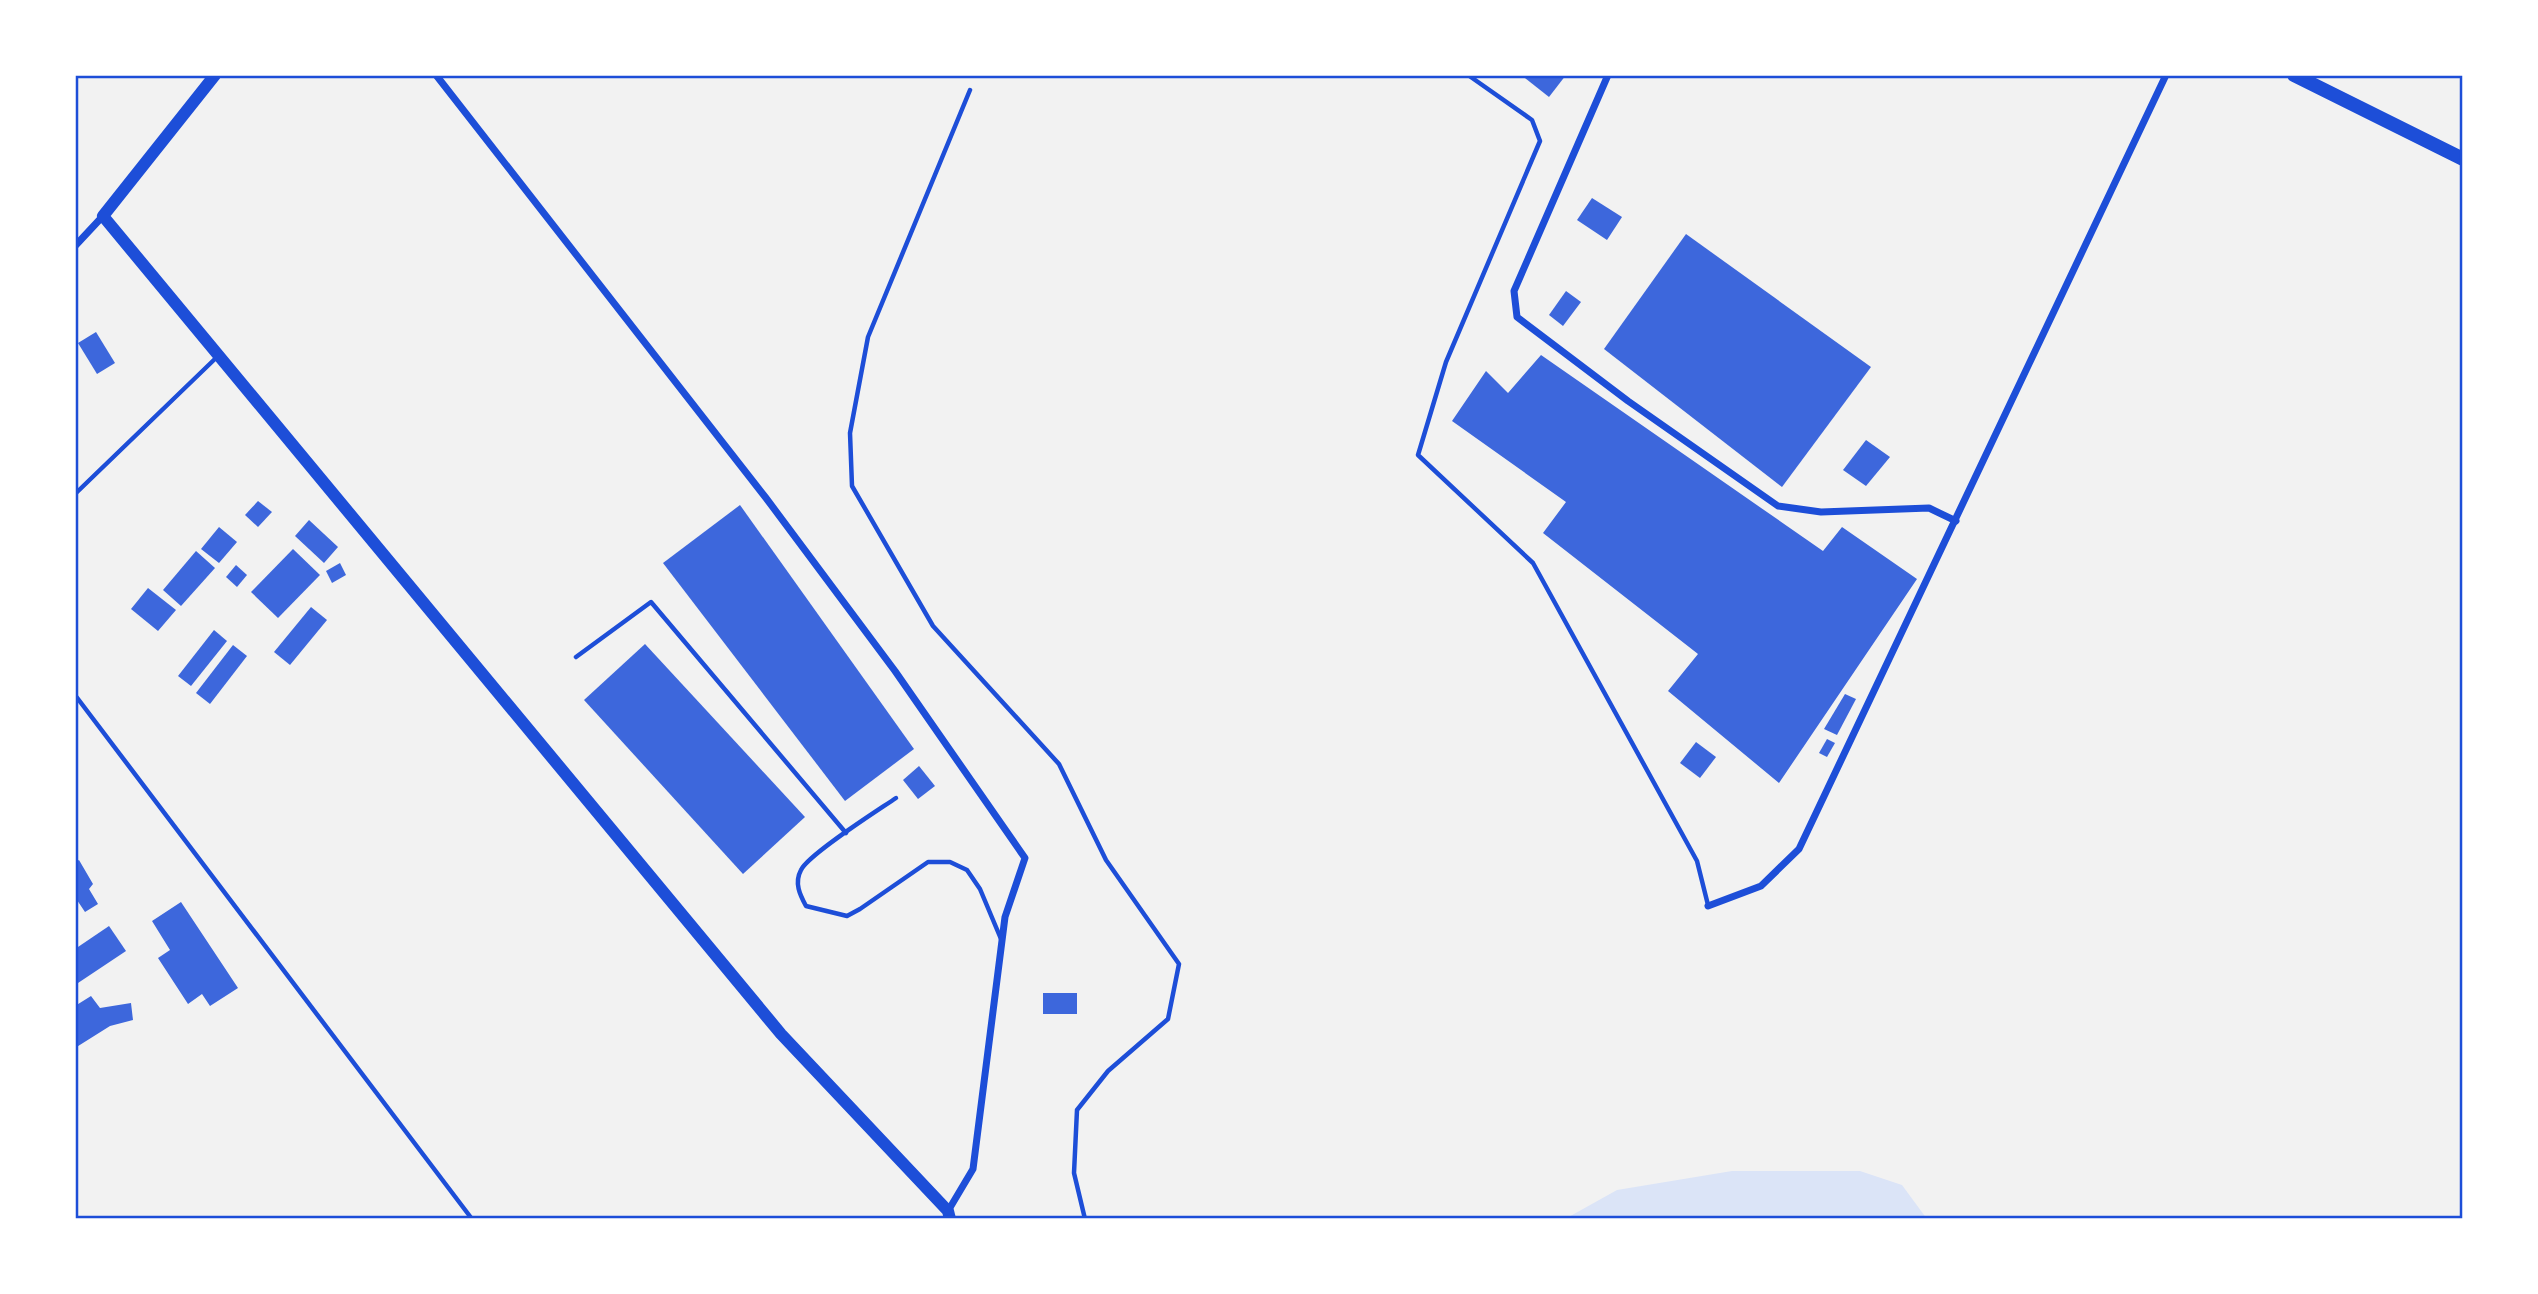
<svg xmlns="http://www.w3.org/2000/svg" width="2538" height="1294" font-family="'Open Sans',sans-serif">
  <rect width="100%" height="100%" fill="#f2f2f2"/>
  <path fill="#dbe4f7" d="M1732 1171H1860L1902 1185 1927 1219H1565L1617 1190Z"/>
  <g fill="#3d67dc">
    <path d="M1521 75H1566L1549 97Z"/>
    <path d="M1592 198 1622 217 1607 240 1577 220Z"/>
    <path d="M1686 234 1871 367 1782 487 1604 349Z"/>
    <path d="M1566 291 1581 302 1563 326 1549 315Z"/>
    <path d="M96 332 115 363 97 374 78 343Z"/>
    <path d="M1541 355 1823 551 1842 527 1917 579 1779 783 1668 691 1698 654 1543 533 1566 502 1452 421 1486 371 1508 393Z"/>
    <path d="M1866 440 1890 457 1866 486 1843 470Z"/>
    <path d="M258 501 272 512 258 527 245 515Z"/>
    <path d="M740 505 914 749 845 801 663 563Z"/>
    <path d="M309 520 338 547 324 563 295 536Z"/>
    <path d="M219 527 237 542 219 563 201 549Z"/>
    <path d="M293 549 320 575 278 618 251 592Z"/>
    <path d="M196 551 215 568 181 606 163 590Z"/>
    <path d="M340 563 346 575 332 583 326 571Z"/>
    <path d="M236 565 247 575 237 587 226 577Z"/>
    <path d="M148 588 176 610 158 631 131 609Z"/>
    <path d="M311 607 327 620 290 665 274 652Z"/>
    <path d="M214 630 227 641 191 686 178 676Z"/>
    <path d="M645 644 805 817 743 874 584 700Z"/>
    <path d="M233 645 247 656 210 704 196 693Z"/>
    <path d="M1845 694 1856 699 1837 735 1824 729Z"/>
    <path d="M1827 739 1835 743 1827 757 1819 753Z"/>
    <path d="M1696 742 1716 757 1700 778 1680 763Z"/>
    <path d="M919 766 935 786 918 799 903 780Z"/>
    <path d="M79 860 93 884 89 889 98 904 85 912 75 897V862Z"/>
    <path d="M181 902 238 988 210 1006 202 994 188 1004 158 958 170 950 152 921Z"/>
    <path d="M109 926 126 951 75 985V949Z"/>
    <rect x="1043" y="993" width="34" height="21"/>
    <path d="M91 996 100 1008 131 1003 133 1020 110 1026 75 1048V1006Z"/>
  </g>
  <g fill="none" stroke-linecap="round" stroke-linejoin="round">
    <g stroke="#1d4ed8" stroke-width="4.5">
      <path d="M1468 75 1532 120 1540 141 1446 362 1418 455 1533 563 1697 861 1708 905"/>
      <path d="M970 90 868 337 850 433 852 486 933 626 1059 764 1106 860 1179 964 1168 1019 1108 1071 1077 1110 1074 1173 1085 1219"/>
      <path d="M75 494 218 356"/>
      <path d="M576 657 651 602 846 833"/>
      <path d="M75 695 472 1219"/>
      <path d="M896 798C877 811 809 854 801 870 794 883 800 895 806 906L847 916 860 909 928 862H950L967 870 980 889 1001 939"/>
    </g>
    <g stroke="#1d4ed8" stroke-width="7">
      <path d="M436 75 766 498 895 671 1025 858 1005 917 973 1169 948 1211"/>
      <path d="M1608 75 1514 291 1517 317 1628 401 1778 506 1821 512 1929 508 1956 521"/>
      <path d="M75 246 103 216"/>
      <path d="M1708 906 1761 886 1799 849 2166 75"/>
    </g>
    <path stroke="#1d4ed8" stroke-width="12" d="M215 75 103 216 781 1034 948 1211 950 1219"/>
    <path stroke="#1d4ed8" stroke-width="14" d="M2294 75 2463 159"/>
  </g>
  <rect width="2538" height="1294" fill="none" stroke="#ffffff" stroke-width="154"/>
  <rect x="77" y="77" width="2384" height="1140" fill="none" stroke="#1d4ed8" stroke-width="2.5"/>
</svg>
